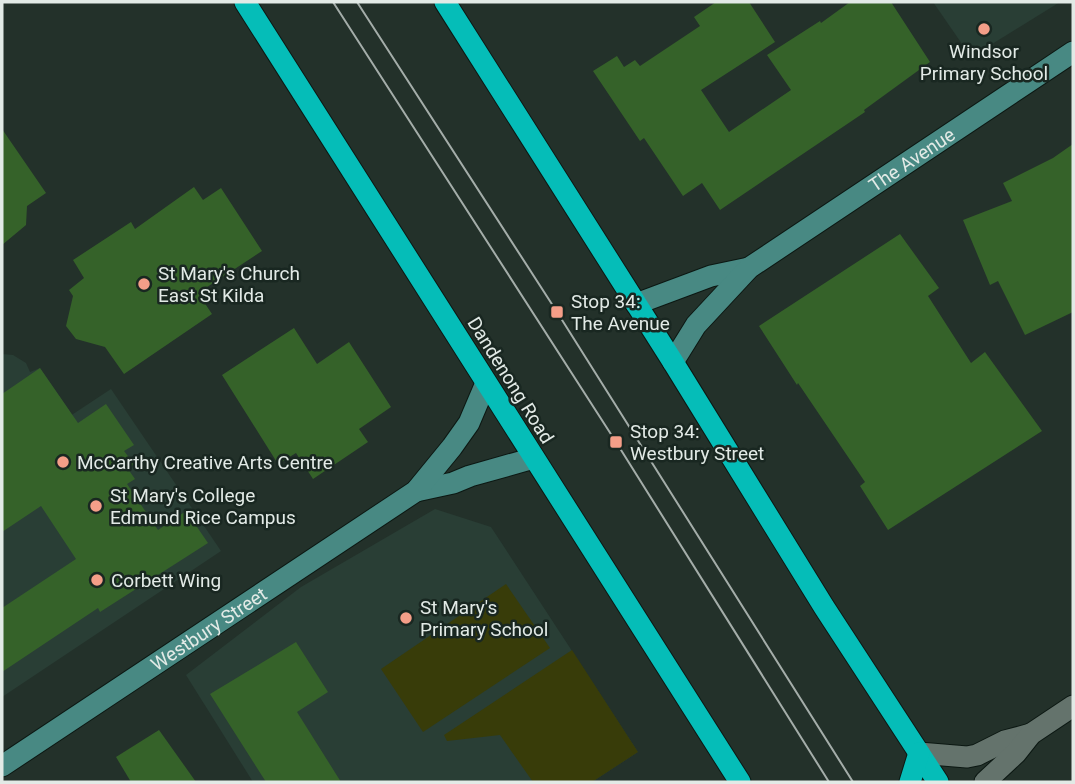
<svg xmlns="http://www.w3.org/2000/svg" width="1075" height="784" font-family="Roboto,sans-serif">
  <rect width="100%" height="100%" fill="#23312a"/>
  <g fill="#293e35">
    <path d="M933 2H1060L971 57Z"/>
    <path d="M2 354 13 355 26 363 30 372 40 368 69 410 2 454Z"/>
    <path d="M111 389 221 551 2 697V461Z"/>
    <path d="M435 509 491 527 638 752 592 782H253L186 675 301 587Z"/>
  </g>
  <g fill="#383c09">
    <path d="M506 584 550 648 423 732 381 669Z"/>
    <path d="M572 650 638 752 592 782H533L500 735 447 741 444 735Z"/>
  </g>
  <g fill="#356229">
    <path d="M716 2H749L775 42 701 90 729 132 791 90 767 55 820 21 821 23 850 2H891L930 62 864 110 865 112 720 210 702 183 683 196 644 138 640 141 593 71 617 56 624 67 635 60 640 66 700 26 694 17Z"/>
    <path d="M2 129 46 193 27 206 26 225 2 245Z"/>
    <path d="M1073 144V312L1025 335 998 281 990 285 963 220 1012 201 1003 183 1053 158Z"/>
    <path d="M194 187 203 200 221 188 262 251 198 293 212 314 124 374 105 347 76 339 66 326 73 296 69 290 84 278 73 260 131 222 135 229Z"/>
    <path d="M900 234 939 288 928 296 971 363 985 352 1042 431 888 530 860 486 865 482 798 383 797 385 759 326Z"/>
    <path d="M294 328 317 364 349 342 391 407 359 429 368 442 313 479 296 453 278 464 222 375Z"/>
    <path d="M40 368 78 423 106 404 134 445 124 451 134 464 128 469 135 479 127 484 158 530 186 511 208 543 100 612 98 608 2 672V608L76 559 41 506 2 532V394Z"/>
    <path d="M296 642 328 692 297 712 341 782H266L210 694Z"/>
    <path d="M159 730 196 782H131L116 757Z"/>
  </g>
  <g fill="none" stroke-linecap="round" stroke-linejoin="round">
    <defs>
      <g id="street">
        <path d="M919 753 967 757 977 755 1005 741 1031 734"/>
        <path d="M985 782 1016 753 1031 734 1073 706"/>
      </g>
      <g id="secondary">
        <path d="M636 304 711 276 749 268"/>
        <path id="s1" d="M673 362 696 325 749 268 1073 52"/>
        <path d="M416 491 453 483 470 476 534 458"/>
        <path id="s2" d="M2 766 416 491 452 447 469 423 486 383"/>
      </g>
      <g id="highway">
        <path d="M245 2 740 782"/>
        <path d="M445 2 673 362 824 607 938 782"/>
        <path d="M910 782 919 753"/>
      </g>
    </defs>
    <use href="#street" stroke="#0c1813" stroke-width="23"/>
    <use href="#secondary" stroke="#0c1813" stroke-width="23"/>
    <use href="#highway" stroke="#0c1813" stroke-width="23"/>
    <use href="#street" stroke="#64736c" stroke-width="21"/>
    <use href="#secondary" stroke="#488983" stroke-width="21"/>
    <use href="#highway" stroke="#05bdb8" stroke-width="21"/>
    <g stroke="#a4ada9" stroke-width="2">
      <path d="M333 2 616 442 829 782"/>
      <path d="M357 2 557 312 853 782"/>
    </g>
  </g>
  <g fill="#f49e88" stroke="#192721" stroke-width="2.5">
    <circle cx="984" cy="29" r="7"/>
    <circle cx="144" cy="284" r="7"/>
    <rect x="550" y="305" width="14" height="14" rx="3.5"/>
    <rect x="609" y="435" width="14" height="14" rx="3.5"/>
    <circle cx="63" cy="462" r="7"/>
    <circle cx="96" cy="506" r="7"/>
    <circle cx="97" cy="580" r="7"/>
    <circle cx="406" cy="618" r="7"/>
  </g>
  <g text-anchor="middle" stroke-width="5" stroke-linejoin="round" paint-order="stroke">
    <g font-size="19" fill="#e2eae6" stroke="#192721" text-anchor="start">
      <text x="984" y="58" text-anchor="middle">Windsor<tspan x="984" dy="22">Primary School</tspan></text>
      <text x="158" y="280">St Mary's Church<tspan x="158" dy="22">East St Kilda</tspan></text>
      <text x="571" y="308">Stop 34:<tspan x="571" dy="22">The Avenue</tspan></text>
      <text x="630" y="438">Stop 34:<tspan x="630" dy="22">Westbury Street</tspan></text>
      <text x="77" y="469">McCarthy Creative Arts Centre</text>
      <text x="110" y="502">St Mary's College<tspan x="110" dy="22">Edmund Rice Campus</tspan></text>
      <text x="111" y="587">Corbett Wing</text>
      <text x="420" y="614">St Mary's<tspan x="420" dy="22">Primary School</tspan></text>
    </g>
    <g font-size="19" fill="#e2eae6" stroke="#192721">
      <text dy="7" stroke="none"><textPath href="#s1" startOffset="317">The Avenue</textPath></text>
      <text transform="translate(511 380) rotate(58)" y="7">Dandenong Road</text>
      <text dy="7" stroke="none"><textPath href="#s2" startOffset="248">Westbury Street</textPath></text>
    </g>
  </g>
  <rect width="1075" height="784" fill="none" stroke="#e2eae6" stroke-width="7"/>
</svg>
